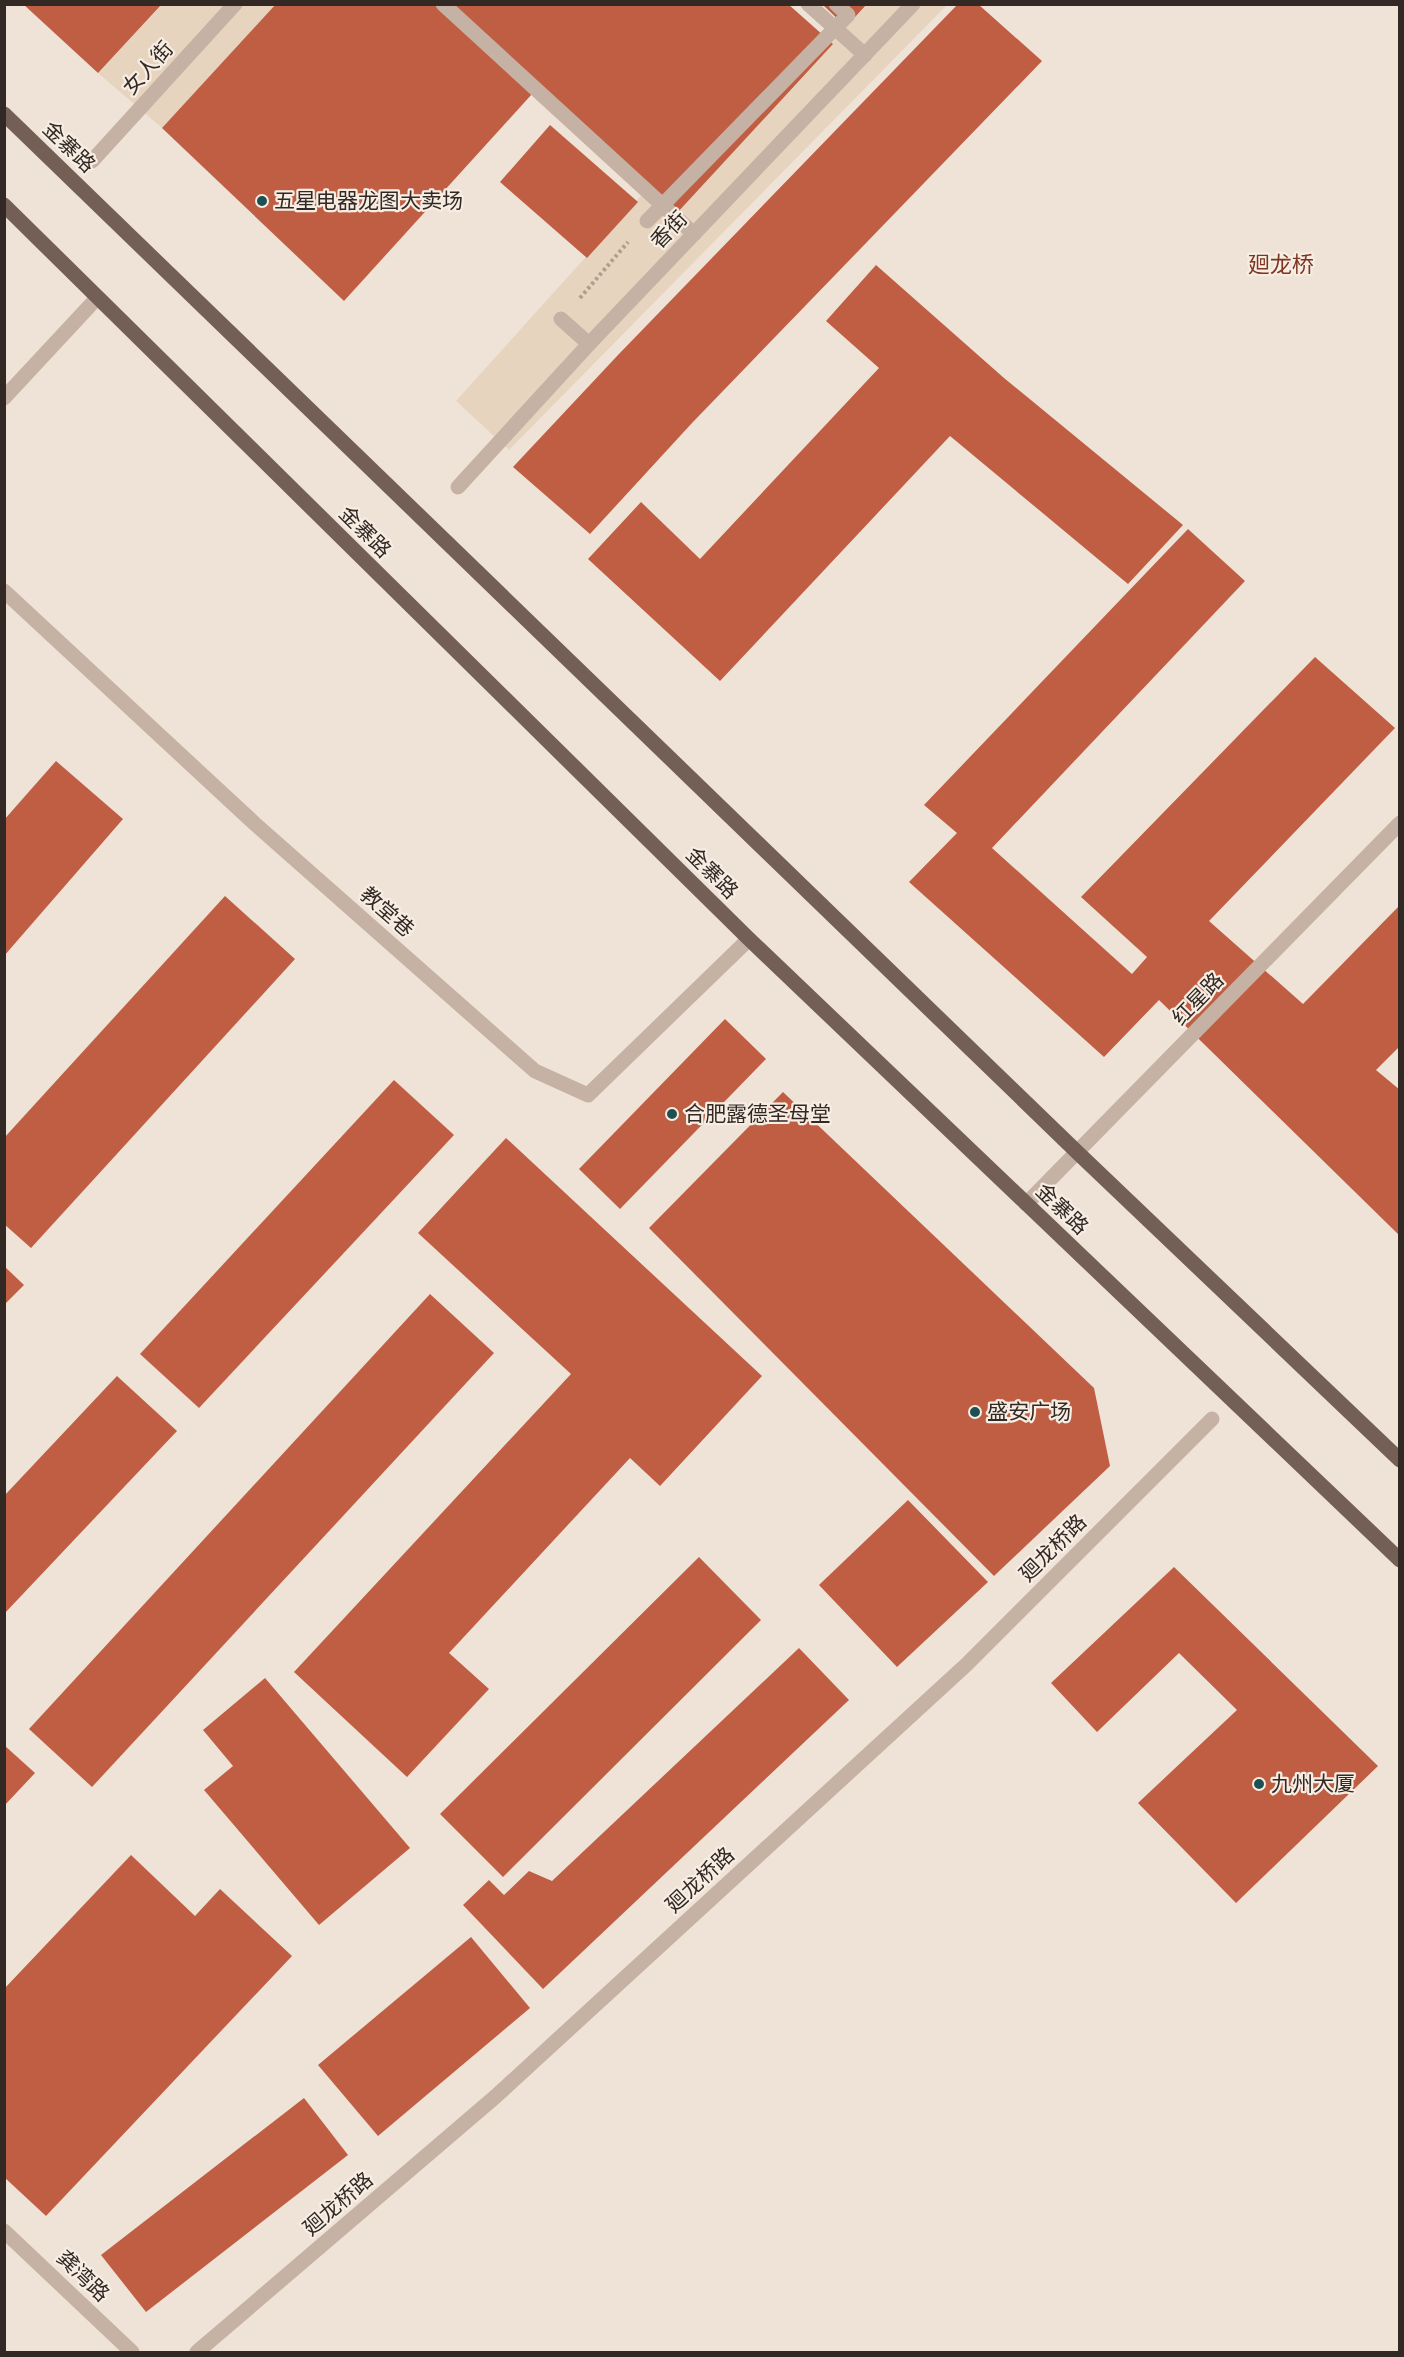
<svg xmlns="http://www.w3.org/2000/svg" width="1404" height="2357" font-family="Arial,'Noto Sans SC',sans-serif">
  <rect width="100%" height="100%" fill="#efe3d7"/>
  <g fill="#e7d4bf">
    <path d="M162 5H278L162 128 98 73Z"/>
    <path d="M867 5H947L509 450 456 401 646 190 677 213Z"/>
  </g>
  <g fill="#c05e44">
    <path d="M23 4H162L98 73Z"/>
    <path d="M276 4H437L532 94 344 301 162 128Z"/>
    <path d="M447 4H788L833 44 677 213Z"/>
    <path d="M822 4H867L846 27Z"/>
    <path d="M958 4H978L1042 61 692 423 590 534 513 467 618 355Z"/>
    <path d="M550 125 638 202 587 258 500 182Z"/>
    <path d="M876 265 1004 378 1183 525 1128 584 950 436 720 681 588 559 641 502 700 559 879 368 826 321Z"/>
    <path d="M1188 529 1245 581 992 848 1132 974 1147 957 1081 897 1315 657 1395 728 1209 921 1303 1004 1400 905V1046L1376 1070 1400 1090V1236L1159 1000 1104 1057 909 882 957 833 924 805Z"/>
    <path d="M56 761 123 819 4 956V820Z"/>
    <path d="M225 896 295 959 31 1248 4 1224V1138Z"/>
    <path d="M725 1019 766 1059 620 1209 579 1169Z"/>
    <path d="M394 1080 454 1135 199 1408 140 1354Z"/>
    <path d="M783 1092 1094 1388 1110 1466 994 1576 649 1228Z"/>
    <path d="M506 1138 762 1376 660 1486 630 1458 449 1653 489 1689 407 1777 294 1672 571 1374 418 1233Z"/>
    <path d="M4 1266 24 1285 4 1305Z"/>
    <path d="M430 1294 494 1353 92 1787 29 1729Z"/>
    <path d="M117 1376 177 1431 4 1614V1496Z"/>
    <path d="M908 1500 988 1582 897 1667 819 1585Z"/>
    <path d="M699 1557 761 1620 503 1877 440 1814Z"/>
    <path d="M1174 1567 1378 1766 1236 1903 1138 1803 1237 1710 1179 1653 1097 1732 1051 1683Z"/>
    <path d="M799 1648 849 1700 543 1989 463 1905 489 1880 504 1895 529 1871 552 1881Z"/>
    <path d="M265 1678 410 1848 319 1925 204 1790 233 1766 203 1730Z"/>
    <path d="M4 1745 35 1773 4 1806Z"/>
    <path d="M131 1855 195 1916 220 1889 292 1956 46 2216 4 2177V1989Z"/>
    <path d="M471 1937 530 2008 378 2136 318 2065Z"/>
    <path d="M304 2098 348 2155 146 2312 101 2255Z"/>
  </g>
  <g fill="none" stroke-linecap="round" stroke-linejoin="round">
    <path stroke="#b29c8e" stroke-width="4" stroke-dasharray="3 3" stroke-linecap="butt" d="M580 298 628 242"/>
    <g stroke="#c6b2a4" stroke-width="15">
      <path d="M443 4 694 234"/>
      <path d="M808 4 865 55"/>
      <path d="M92 161 235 4"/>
      <path d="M647 221 848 15 836 4"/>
      <path d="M561 319 589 344"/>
      <path d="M458 487 589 344 913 4"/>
    </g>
    <g stroke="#c6b2a4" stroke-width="15">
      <path d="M4 398 97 298"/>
      <path d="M4 591 254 823 535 1071 588 1095 749 939"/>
      <path d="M197 2352 495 2097 966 1665 1212 1419"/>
    </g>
    <g stroke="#c6b2a4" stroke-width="15">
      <path d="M1026 1204 1400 823"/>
      <path d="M4 2231 132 2352"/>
    </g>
    <g stroke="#745f57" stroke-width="15">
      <path d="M4 114 1077 1152 1400 1460"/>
      <path d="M4 205 749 939 1400 1560"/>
    </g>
  </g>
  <g fill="#1d5051" stroke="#f7ede3" stroke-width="2">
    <circle cx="262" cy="201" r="6"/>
    <circle cx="672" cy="1114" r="6"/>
    <circle cx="975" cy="1412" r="6"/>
    <circle cx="1259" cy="1784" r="6"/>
  </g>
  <g text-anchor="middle" stroke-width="4.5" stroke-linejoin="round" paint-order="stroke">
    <g font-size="21" fill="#322925" stroke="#f7ede3">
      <text transform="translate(148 68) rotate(-48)" y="7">女人街</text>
      <text transform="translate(69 147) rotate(44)" y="7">金寨路</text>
      <text transform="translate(669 230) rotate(-46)" y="7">香街</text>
      <text transform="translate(365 532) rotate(45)" y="7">金寨路</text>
      <text transform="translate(712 873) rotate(45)" y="7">金寨路</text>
      <text transform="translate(387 912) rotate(41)" y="7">教堂巷</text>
      <text transform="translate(1198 999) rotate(-46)" y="7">红星路</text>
      <text transform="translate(1062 1209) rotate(44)" y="7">金寨路</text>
      <text transform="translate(1053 1548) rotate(-45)" y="7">廻龙桥路</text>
      <text transform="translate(700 1880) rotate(-43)" y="7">廻龙桥路</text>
      <text transform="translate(338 2204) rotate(-41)" y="7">廻龙桥路</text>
      <text transform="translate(83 2276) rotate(44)" y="7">龚湾路</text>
    </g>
    <g font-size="21" fill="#322925" stroke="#f7ede3" text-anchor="start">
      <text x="274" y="208">五星电器龙图大卖场</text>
      <text x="684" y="1121">合肥露德圣母堂</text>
      <text x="987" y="1419">盛安广场</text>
      <text x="1271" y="1791">九州大厦</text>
    </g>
    <g font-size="22" fill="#7d3522" stroke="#f7ede3">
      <text x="1281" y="272">廻龙桥</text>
    </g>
  </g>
  <rect width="1404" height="2357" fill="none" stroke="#322925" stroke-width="12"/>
</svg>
